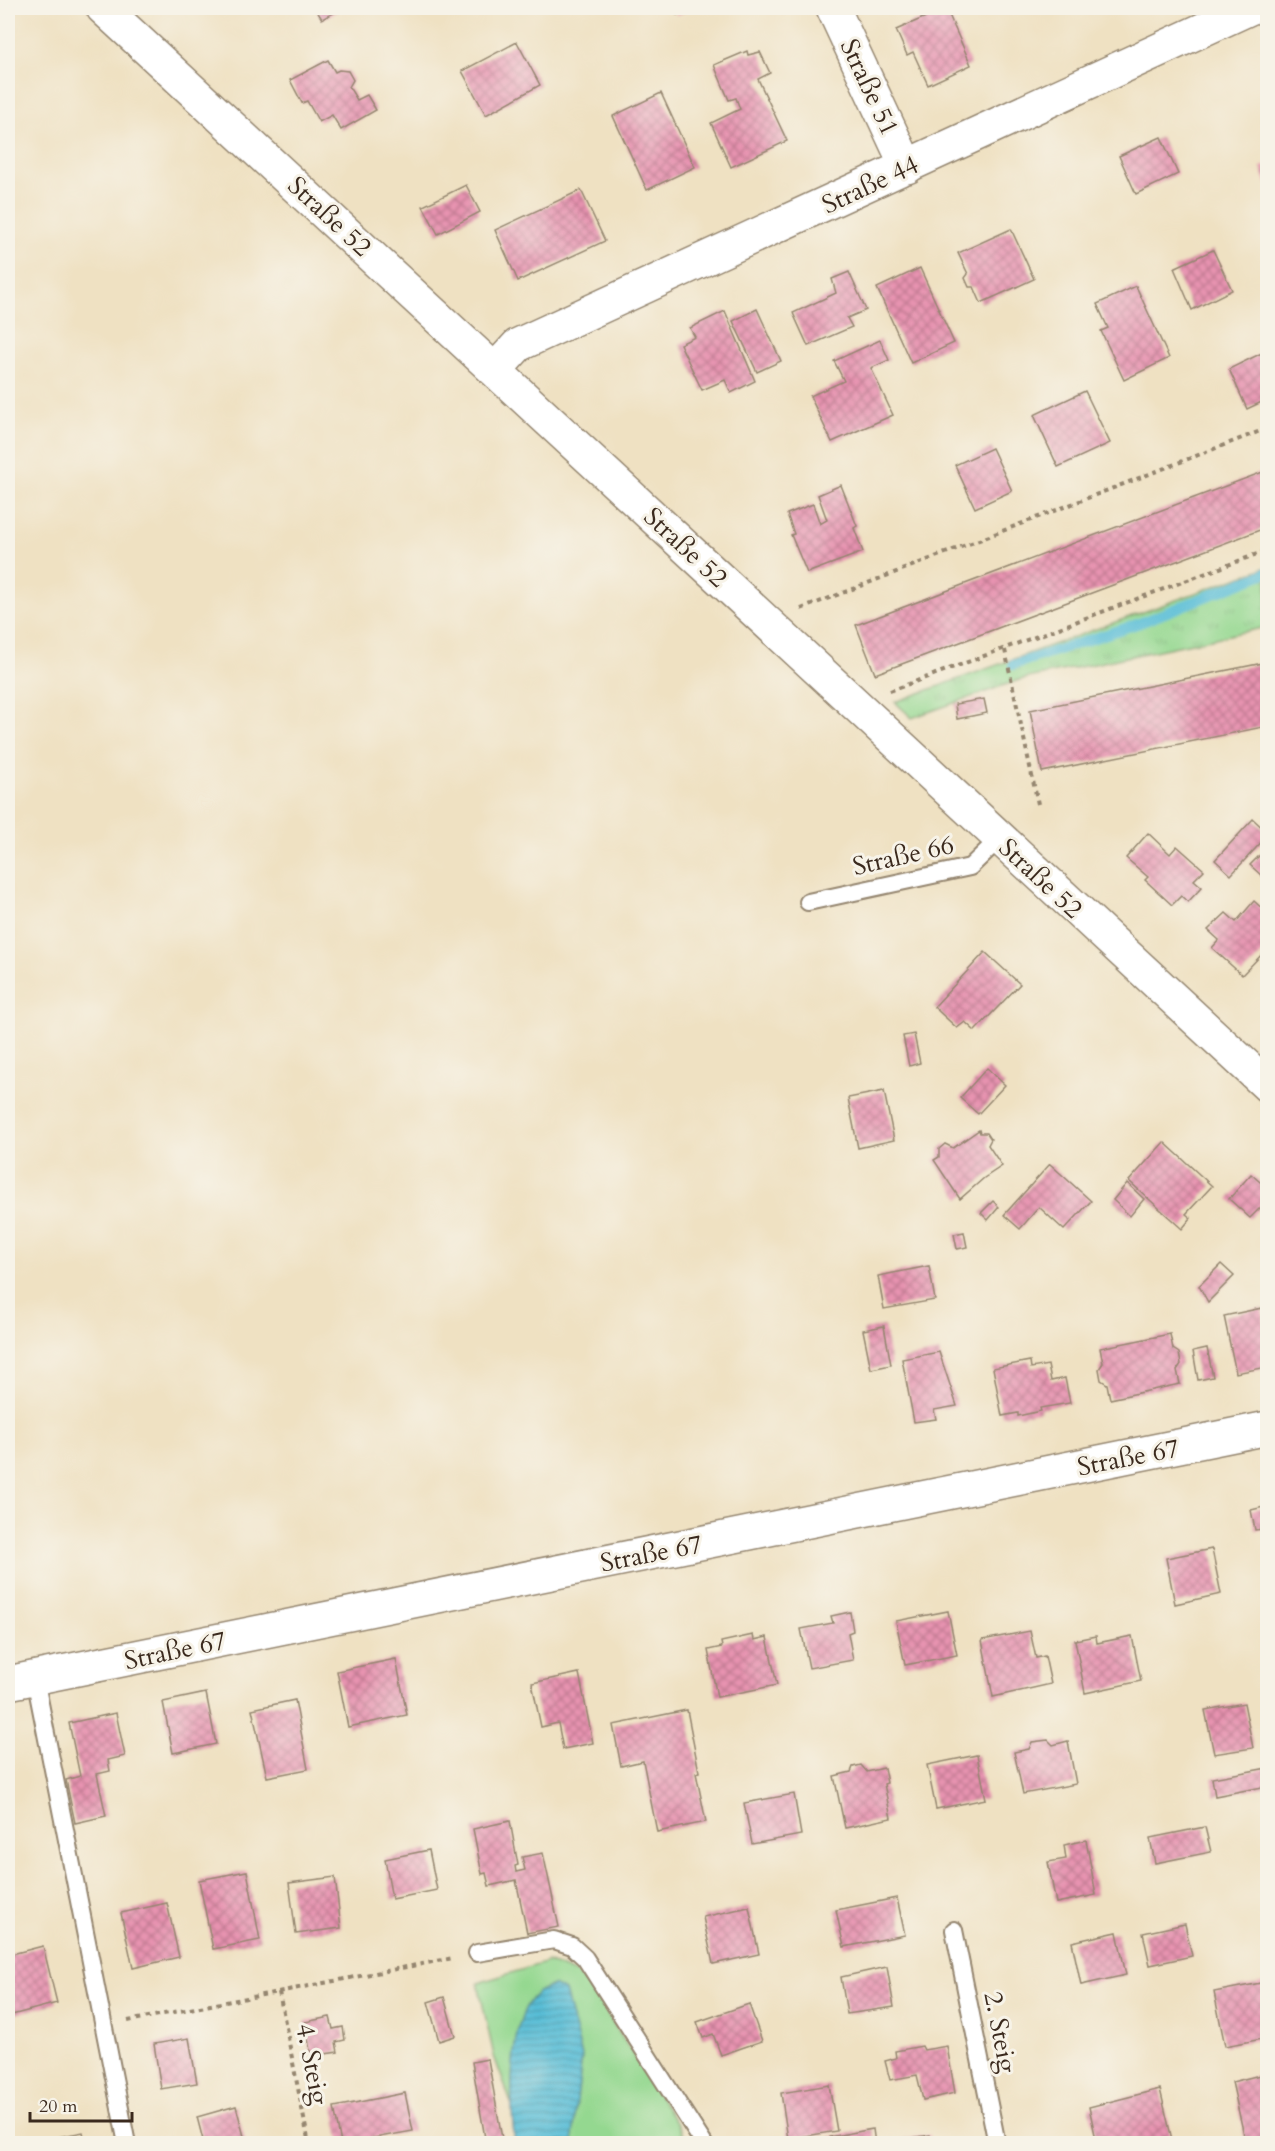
<svg xmlns="http://www.w3.org/2000/svg" width="1275" height="2151" font-family="Cardo,serif">
  <defs>
    <pattern id="park-tufts" width="24" height="20" patternUnits="userSpaceOnUse" patternTransform="scale(1.5)"><rect width="24" height="20" fill="#94d890"/><path d="M3 7l-1-3M5 7V3M7 7l1-3M15 17l-1-3M17 17v-4M19 17l1-3" fill="none" stroke="#80ba7c"/></pattern>
    <pattern id="water-rules" width="6" height="5" patternUnits="userSpaceOnUse" patternTransform="scale(1.5)"><rect width="6" height="5" fill="#59bed7"/><path d="M0 2.5h6" fill="none" stroke="#4b9bae"/></pattern>
    <pattern id="building-cross-hatch" width="8" height="8" patternUnits="userSpaceOnUse" patternTransform="scale(1.5)"><rect width="8" height="8" fill="#e793b0"/><path d="M0 0l8 8M0 8l8-8" fill="none" stroke="#bc788f"/></pattern>
  </defs>
  <rect width="100%" height="100%" fill="#f7f3e8"/>
  <filter id="ink" filterUnits="userSpaceOnUse"><feTurbulence type="fractalNoise" baseFrequency=".0167" numOctaves="2"/><feDisplacementMap in="SourceGraphic" scale="12" xChannelSelector="R" yChannelSelector="G"/><feConvolveMatrix kernelMatrix="1 2 1 2 8 2 1 2 1" color-interpolation-filters="sRGB"/></filter>
  <filter id="wash" filterUnits="userSpaceOnUse"><feTurbulence type="fractalNoise" baseFrequency=".008" numOctaves="4" result="noise"/><feDisplacementMap in="SourceGraphic" scale="24" xChannelSelector="R" yChannelSelector="G"/><feGaussianBlur stdDeviation="1.35" result="paint"/><feColorMatrix in="noise" values="0 0 0 0 0 0 0 0 0 0 0 0 0 0 0 0 0 1.4 0 .05"/><feComposite in="paint" operator="in"/></filter>
  <g filter="url(#wash)">
    <rect width="100%" height="100%" fill="#efe1c2"/>
    <path fill="#94d890" stroke="#688157" stroke-width="1.5" d="M547 1962 577 1974 596 1996 689 2143H520V2128L494 2056 478 1983Z"/>
    <path fill="url(#park-tufts)" stroke="#688157" stroke-width="1.5" d="M1267 567V627L1019 680 912 718 895 702Z"/>
    <path fill="url(#water-rules)" stroke="#4a747a" stroke-width="1.5" d="M553 1985 565 1991 582 2056 573 2137 574 2143H515C510 2108 507 2019 536 1994 540 1990 548 1988 553 1985Z"/>
    <g fill="none" stroke-linecap="round" stroke-linejoin="round">
      <path stroke="#59bed7" stroke-width="10" d="M1013 665 1137 624 1268 572"/>
    </g>
    <g id="blocks">
      <g fill="url(#building-cross-hatch)">
        <path d="M315 8H343L322 19Z"/>
        <path d="M674 8H692L677 15Z"/>
        <path d="M946 8 971 65 928 85 913 52 907 55 896 30Z"/>
        <path d="M517 42 540 85 486 115 462 71Z"/>
        <path d="M747 51 748 55 760 52 770 73 758 79 787 141 731 167 711 123 740 109 736 98 729 100 714 65Z"/>
        <path d="M328 60 335 72 339 70 348 71 353 80 349 87 357 100 367 95 376 110 341 130 332 115 319 122 307 101 302 103 290 80Z"/>
        <path d="M1268 67V82L1262 70Z"/>
        <path d="M661 93 695 167 647 190 613 116Z"/>
        <path d="M1161 137 1178 174 1136 194 1119 156Z"/>
        <path d="M1268 165V185H1267L1261 167Z"/>
        <path d="M466 185 480 212 438 234 423 206Z"/>
        <path d="M581 190 605 241 518 281 495 230Z"/>
        <path d="M1011 229 1034 279 981 303 974 287H969L965 278 968 274 958 253Z"/>
        <path d="M1213 250 1232 290 1192 310 1174 268Z"/>
        <path d="M920 268 954 343 911 363 877 288Z"/>
        <path d="M849 272 866 310 847 318 852 327 808 346 793 313 836 293 832 279Z"/>
        <path d="M1136 286 1169 358 1124 380 1101 331 1108 328 1097 304Z"/>
        <path d="M757 309 781 361 757 372 733 321Z"/>
        <path d="M725 311 755 381 731 393 725 380 702 390 680 344 695 337 690 328Z"/>
        <path d="M880 340 889 360 871 368 893 415 832 442 810 396 844 381 834 361Z"/>
        <path d="M1268 350V399L1247 409 1229 369Z"/>
        <path d="M1085 391 1110 443 1058 467 1034 415Z"/>
        <path d="M992 448 1012 491 975 508 955 465Z"/>
        <path d="M1268 470V527L875 674 856 625Z"/>
        <path d="M841 485 857 526 854 528 863 552 807 573 791 535 794 534 787 514 813 504 820 524 827 520 818 495Z"/>
        <path d="M1268 662V726L1042 772 1030 710Z"/>
        <path d="M984 699 987 713 957 719 955 704Z"/>
        <path d="M1253 819 1268 833V835L1231 875 1215 860Z"/>
        <path d="M1148 833 1170 854 1177 846 1204 870 1194 880 1202 887 1188 902 1181 896 1172 905 1145 880 1148 877 1126 858Z"/>
        <path d="M1268 847V870L1262 876 1250 865Z"/>
        <path d="M1254 901 1268 914V948L1242 975 1212 948 1219 940 1208 930 1226 913 1236 922Z"/>
        <path d="M985 952 1020 984 975 1031 965 1022 957 1028 934 1007Z"/>
        <path d="M914 1034 920 1063 909 1066 903 1036Z"/>
        <path d="M987 1068 1005 1085 978 1114 960 1098Z"/>
        <path d="M884 1091 894 1140 858 1148 848 1098Z"/>
        <path d="M979 1130 980 1133H987L991 1139 988 1145 1002 1166 984 1178 960 1199 934 1160 939 1157V1149L945 1144 953 1148Z"/>
        <path d="M1164 1142 1212 1186 1186 1214 1191 1218 1182 1229 1129 1181Z"/>
        <path d="M1050 1164 1091 1201 1064 1230 1039 1207 1020 1229 1004 1215Z"/>
        <path d="M1251 1174 1268 1189V1200L1250 1218 1229 1199Z"/>
        <path d="M1127 1183 1144 1199 1130 1216 1113 1200Z"/>
        <path d="M993 1201 999 1207 988 1220 981 1213Z"/>
        <path d="M964 1232 967 1247 957 1249 954 1234Z"/>
        <path d="M1221 1264 1234 1276 1208 1302 1199 1286Z"/>
        <path d="M929 1266 935 1300 884 1309 878 1276Z"/>
        <path d="M1262 1308 1268 1337V1367L1236 1373 1224 1316Z"/>
        <path d="M884 1326 891 1365 871 1369 863 1330Z"/>
        <path d="M1170 1334 1173 1349 1179 1353 1181 1364 1177 1370 1180 1384 1110 1399 1107 1384 1101 1380 1099 1369 1103 1363 1100 1348Z"/>
        <path d="M1207 1348 1213 1377 1198 1380 1193 1351Z"/>
        <path d="M939 1352 957 1406 934 1410 936 1419 914 1422 902 1359Z"/>
        <path d="M1030 1361 1031 1368 1048 1365 1051 1381 1065 1378 1070 1403 1040 1408 1041 1411 1018 1416V1413L1002 1416 993 1368Z"/>
        <path d="M1268 1506V1538H1266L1264 1529 1255 1530 1251 1510Z"/>
        <path d="M1212 1549 1221 1594 1175 1604 1166 1558Z"/>
        <path d="M948 1611 957 1655 905 1665 896 1621Z"/>
        <path d="M850 1612 853 1631 848 1633 853 1660 809 1668 801 1629 833 1623 831 1616Z"/>
        <path d="M1030 1631 1036 1658 1045 1656 1051 1684 993 1697 982 1640Z"/>
        <path d="M753 1635 754 1640 767 1637 777 1685 717 1697 708 1650 722 1647 721 1642Z"/>
        <path d="M1096 1636 1097 1643 1132 1636 1141 1681 1085 1693 1075 1640Z"/>
        <path d="M396 1659 407 1715 348 1727 337 1671Z"/>
        <path d="M579 1673 593 1743 563 1749 558 1723 541 1727 532 1683Z"/>
        <path d="M206 1693 216 1744 173 1753 163 1702Z"/>
        <path d="M295 1700 308 1769 267 1777 252 1709Z"/>
        <path d="M1244 1703 1253 1748 1214 1754 1205 1710Z"/>
        <path d="M687 1710 699 1772 696 1773 706 1822 657 1832 643 1761 621 1766 613 1725Z"/>
        <path d="M116 1713 125 1756 108 1760 110 1771 97 1774 106 1816 75 1823 66 1780 80 1776 69 1723Z"/>
        <path d="M1048 1740 1053 1745 1068 1741 1076 1784 1023 1794 1014 1752 1029 1749 1032 1742Z"/>
        <path d="M977 1755 986 1799 936 1809 927 1765Z"/>
        <path d="M861 1765 867 1772 884 1768 887 1783 884 1784 891 1818 845 1828 834 1776 851 1772 853 1767Z"/>
        <path d="M1268 1768V1786L1215 1796 1212 1778Z"/>
        <path d="M794 1794 801 1835 752 1844 744 1803Z"/>
        <path d="M510 1821 518 1865 515 1866 516 1872 525 1870 522 1857 543 1853 559 1927 527 1933 516 1880 489 1886 486 1873 482 1874 473 1829Z"/>
        <path d="M1205 1827 1211 1852 1155 1863 1150 1838Z"/>
        <path d="M1086 1840 1096 1895 1056 1903 1048 1862 1066 1859 1064 1845Z"/>
        <path d="M429 1850 437 1890 392 1899 385 1859Z"/>
        <path d="M247 1871 260 1940 213 1949 199 1880Z"/>
        <path d="M335 1877 341 1928 296 1934 289 1883Z"/>
        <path d="M897 1898 905 1935 844 1947 836 1910Z"/>
        <path d="M167 1903 179 1957 133 1968 121 1913Z"/>
        <path d="M749 1907 759 1954 713 1964 703 1917Z"/>
        <path d="M1185 1924 1192 1956 1150 1965 1143 1933Z"/>
        <path d="M1117 1932 1126 1975 1081 1985 1072 1942Z"/>
        <path d="M43 1946 57 2003 8 2016V1955Z"/>
        <path d="M887 1967 894 2007 847 2014 841 1977Z"/>
        <path d="M1266 1982 1268 2038 1225 2046 1214 1992Z"/>
        <path d="M444 1997 455 2036 439 2041 428 2002Z"/>
        <path d="M749 2004 762 2041 721 2055 713 2034 703 2038 697 2022Z"/>
        <path d="M330 2017 333 2029 343 2027 345 2040 336 2042 338 2052 311 2056 305 2022Z"/>
        <path d="M189 2038 197 2083 161 2089 154 2044Z"/>
        <path d="M922 2046 924 2050 947 2046 955 2093 923 2100 917 2075 890 2080 885 2061 896 2058 895 2051Z"/>
        <path d="M488 2059 503 2144H486L472 2062Z"/>
        <path d="M1268 2073V2144H1246L1232 2082Z"/>
        <path d="M829 2085 837 2131 788 2139 781 2093Z"/>
        <path d="M1160 2089 1173 2144H1097L1089 2107Z"/>
        <path d="M405 2093 413 2131 341 2144 334 2107Z"/>
        <path d="M236 2106 246 2144H204L197 2117Z"/>
        <path d="M873 2129 875 2144H830L829 2137Z"/>
        <path d="M83 2132 86 2144H37L36 2141Z"/>
        <path d="M930 2135 931 2144H885V2142Z"/>
      </g>
    </g>
  </g>
  <g filter="url(#ink)">
    <use href="#blocks" fill-opacity="0" stroke="#958670" stroke-width="1.5"/>
    <g fill="none" stroke-linecap="round" stroke-linejoin="round">
      <defs>
        <g id="service">
          <path d="M808 902 970 867 999 839"/>
          <path d="M35 1678 127 2144"/>
          <path d="M954 1930 997 2144"/>
          <path d="M477 1953 554 1940 572 1946 585 1958 704 2144"/>
        </g>
        <g id="minor">
          <path d="M103 8C493 366 878 728 1268 1086"/>
          <path d="M833 8 907 167"/>
          <path d="M496 369 518 345 1250 8"/>
          <path d="M8 1683 1268 1428"/>
        </g>
      </defs>
      <use href="#service" stroke="#958670" stroke-width="20"/>
      <use href="#minor" stroke="#958670" stroke-width="36"/>
      <g stroke="#958670" stroke-width="4" stroke-dasharray="4.5 4.5" stroke-linecap="butt">
        <path d="M801 609 1268 428"/>
        <path d="M1005 650 1038 804"/>
        <path d="M890 691 1268 550"/>
        <path d="M279 1992 309 2144"/>
        <path d="M128 2021 453 1958"/>
      </g>
      <use href="#service" stroke="#fff" stroke-width="16"/>
      <use href="#minor" stroke="#fff" stroke-width="33"/>
    </g>
  </g>
  <g text-anchor="middle" stroke-width="6" stroke-linejoin="round" paint-order="stroke">
    <g font-size="26" fill="#3b2a1e" stroke="#f7f3e8">
      <text transform="translate(870 87) rotate(65)" y="9">Straße 51</text>
      <text transform="translate(870 184) rotate(-25)" y="9">Straße 44</text>
      <text transform="translate(330 216) rotate(43)" y="9">Straße 52</text>
      <text transform="translate(686 547) rotate(43)" y="9">Straße 52</text>
      <text transform="translate(903 855) rotate(-13)" y="9">Straße 66</text>
      <text transform="translate(1041 878) rotate(43)" y="9">Straße 52</text>
      <text transform="translate(1128 1457) rotate(-11)" y="9">Straße 67</text>
      <text transform="translate(651 1553) rotate(-11)" y="9">Straße 67</text>
      <text transform="translate(175 1650) rotate(-12)" y="9">Straße 67</text>
      <text transform="translate(1001 2032) rotate(79)" y="9">2. Steig</text>
      <text transform="translate(313 2064) rotate(79)" y="9">4. Steig</text>
    </g>
  </g>
  <rect width="1275" height="2151" fill="none" stroke="#f7f3e8" stroke-width="30"/>
  <path d="M30 2112v9h102v-9" fill="none" stroke="#3b2a1e" stroke-width="3"/>
  <text x="39" y="2112" font-size="18" fill="#3b2a1e" stroke="#f7f3e8" stroke-width="4.5" paint-order="stroke">20 m</text>
</svg>
